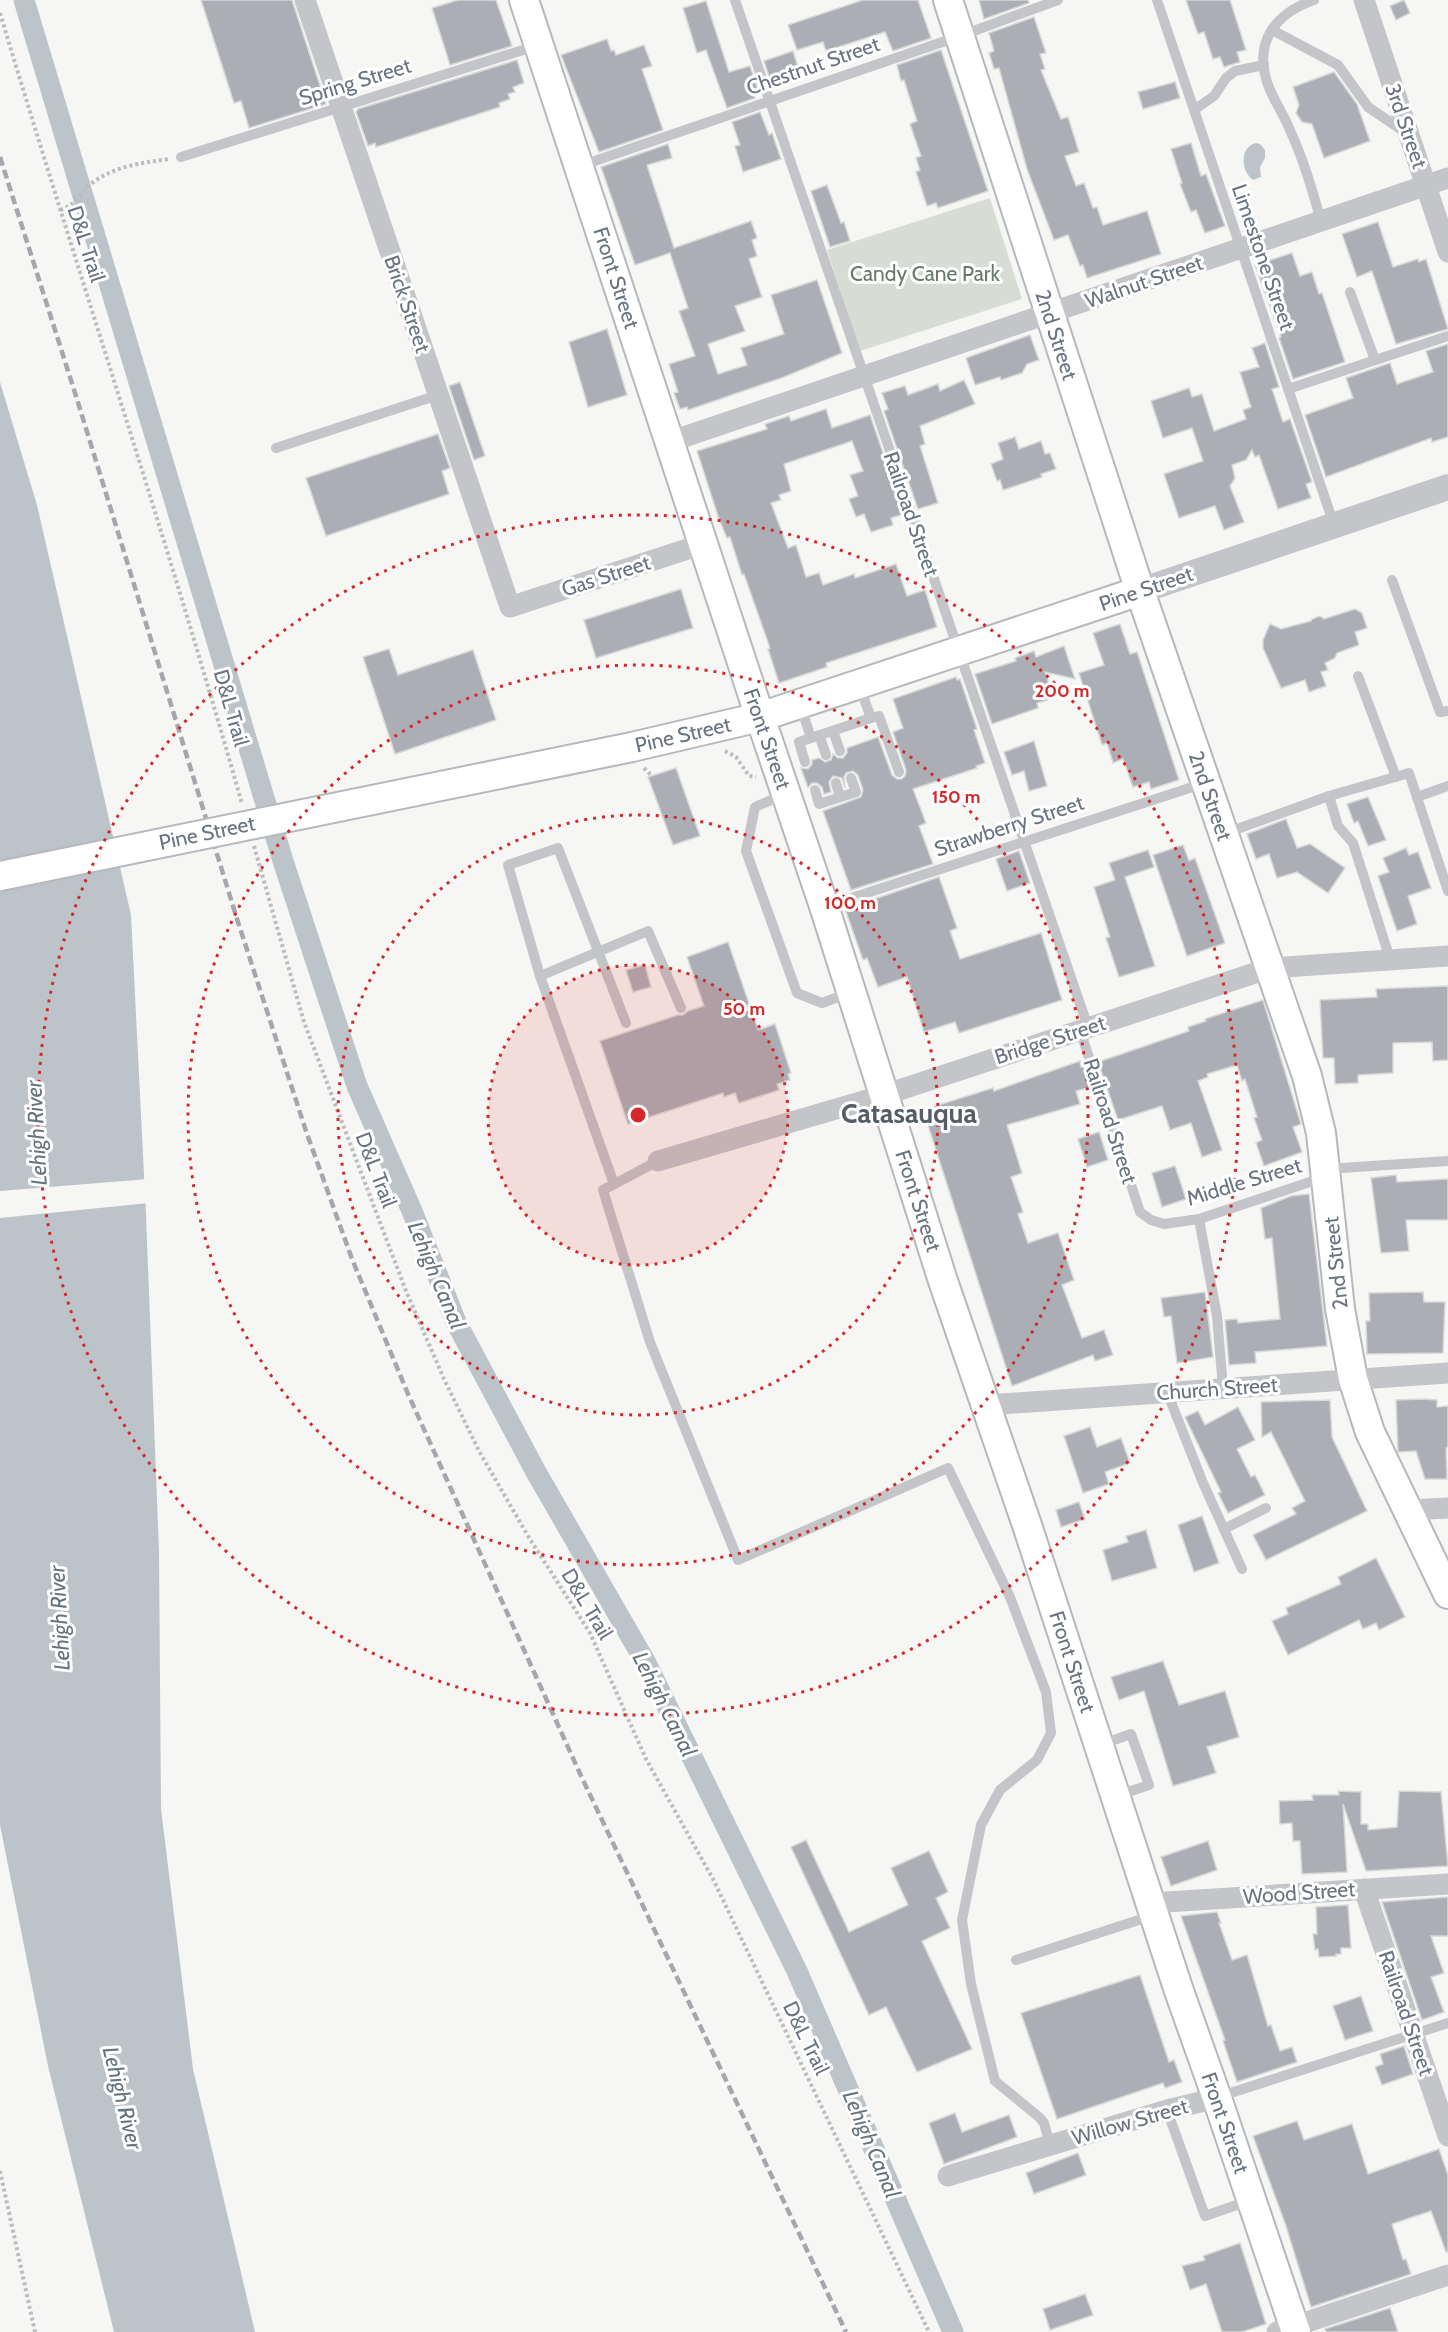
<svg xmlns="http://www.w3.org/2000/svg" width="1448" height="2332" font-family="Cabin,sans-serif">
  <rect width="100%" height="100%" fill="#f6f6f4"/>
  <path fill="#d7ddd5" d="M990 198 1022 299 860 351 827 250Z"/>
  <g fill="#bdc4c9">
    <path d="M1256 143 1260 144 1265 150V158L1260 167 1261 177 1253 180C1241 171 1239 147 1256 143Z"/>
    <path d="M0 382 37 505 131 915 146 1215 159 1552 161 1809 193 2069 255 2332H114L48 2066 0 1825Z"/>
  </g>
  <path fill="#f6f6f4" d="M148 1179 149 1203 0 1218V1191Z"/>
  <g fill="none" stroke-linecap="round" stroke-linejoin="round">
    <path stroke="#bdc4c9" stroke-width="21" d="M24 0 283 861 357 1086 412 1211 456 1322 536 1472 646 1663 797 1971 953 2332"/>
  </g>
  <g fill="#abafb5" stroke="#d8d8d6" stroke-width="1.5">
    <path d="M201 0H292L326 104 249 128 241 101 234 103Z"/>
    <path d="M458 0H496L512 46 450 65 432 8Z"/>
    <path d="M863 0H918L931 38 893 51 885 32 826 51 823 42 797 50 788 25Z"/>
    <path d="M979 0H1028L1029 3 984 19Z"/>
    <path d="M1186 0H1230L1246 50 1237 52 1240 62 1224 67 1220 57 1213 59 1204 32 1198 34Z"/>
    <path d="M1404 0 1410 13 1396 20 1390 6Z"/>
    <path d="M706 1 729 72 750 66 758 90 753 94 755 98 727 108 706 50 697 53 683 8Z"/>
    <path d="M1034 17 1046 53 1040 54 1045 69 1041 70 1061 119 1068 117 1079 152 1065 156 1076 186 1084 183 1093 208 1097 207 1103 225 1147 211 1161 254 1087 278 1083 265 1080 266 1068 235 1054 240 1027 169 999 68 994 69 989 53 994 51 989 33Z"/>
    <path d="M607 39 611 51 614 50 616 55 644 45 652 66 642 69 663 130 599 152 561 55Z"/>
    <path d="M941 50 988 191 938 208 936 203 927 206 916 172 920 170 916 158 921 156 910 124 917 121 904 80 901 81 897 65Z"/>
    <path d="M793 51 798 67 792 69 795 78 772 85 764 61Z"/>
    <path d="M517 60 524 83 513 87 515 92 508 94 510 99 499 103 500 107 376 147 375 143 368 146 356 112 358 109Z"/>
    <path d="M1334 72 1357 104 1370 141 1324 158 1312 124 1302 122 1296 113 1299 105 1293 87Z"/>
    <path d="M1175 82 1180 98 1143 109 1138 92Z"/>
    <path d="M760 112 769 135 772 133 781 159 743 172 735 146 740 145 732 122Z"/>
    <path d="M1191 143 1201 176 1206 174 1225 226 1205 233 1196 210 1191 212 1180 184 1182 183 1171 149Z"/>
    <path d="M668 144 672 158 647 165 674 248 751 221 757 238 752 240 757 256 749 259 762 297 735 306 745 331 708 344 718 374 747 365 741 348 784 334 771 295 817 280 842 353 784 377 688 410 687 407 680 409 674 393 678 392 669 364 695 356 679 311 688 308 670 253 635 265 601 167Z"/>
    <path d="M827 185 841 223 844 222 850 241 830 247 811 191Z"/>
    <path d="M1378 222 1393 267 1418 259 1419 262 1426 259 1448 329 1396 344 1372 271 1357 277 1342 234Z"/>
    <path d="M1292 253 1300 276 1312 272 1319 294 1322 293 1345 362 1293 379 1279 338 1281 337 1255 265Z"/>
    <path d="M607 329 627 395 588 407 569 342Z"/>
    <path d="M1030 335 1039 360 1027 364 1022 373 1001 380 1000 377 975 385 966 358Z"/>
    <path d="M1265 343 1279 387 1272 389 1283 422 1290 419 1312 482 1306 484 1311 498 1278 509 1259 455 1255 457 1252 450 1246 460 1232 465 1235 478 1230 486 1244 522 1224 530 1215 506 1179 518 1164 474 1203 461 1192 428 1163 438 1151 401 1189 388 1192 397 1202 394 1214 431 1246 419 1243 410 1251 407 1240 372 1259 367 1252 348Z"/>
    <path d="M1448 344V437L1432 442 1431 438 1326 477 1305 415 1353 398 1346 378 1390 363 1397 384 1433 372 1426 351Z"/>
    <path d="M964 380 975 404 920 426 925 444 920 446 938 503 918 509 884 411 888 409 882 393 905 386 908 395 938 384 940 391Z"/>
    <path d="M460 382 485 456 474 460 449 386Z"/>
    <path d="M826 409 832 428 870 415 904 514 891 518 893 525 871 532 864 514 856 517 849 499 858 496 850 475 863 471 852 441 784 464 791 491 779 495 781 500 771 503 788 548 796 545 806 577 819 573 823 585 854 574 855 578 896 564 907 596 925 590 937 627 826 663 827 667 779 683 768 649 770 648 744 574 742 575 730 537 727 538 719 519 697 451 767 429 765 424 789 416 791 421Z"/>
    <path d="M438 434 450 468 442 471 449 494 326 536 306 478Z"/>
    <path d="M1015 437 1019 449 1041 441 1045 454 1050 453 1056 469 1041 474 1042 477 1003 490 1000 480 997 481 991 464 1003 459 998 443Z"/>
    <path d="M681 589 693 628 596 658 584 620Z"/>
    <path d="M1355 609 1362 613 1367 628 1355 632 1359 645 1337 653 1335 658 1325 663 1328 670 1321 672 1326 686 1309 692 1305 680 1281 688 1263 648V640L1270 624 1281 629 1311 621 1312 619 1320 616 1324 619Z"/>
    <path d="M1120 624 1130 654 1137 652 1179 780 1151 789 1149 782 1133 787 1123 759 1113 763 1107 743 1102 745 1079 673 1104 665 1093 633Z"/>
    <path d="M1064 646 1075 679 1045 672 1053 695 1050 696 1051 699 1037 703 1038 708 992 724 975 674 1016 661 1015 658 1034 651 1036 657Z"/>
    <path d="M389 649 398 675 473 650 496 720 395 754 363 657Z"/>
    <path d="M956 677 957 680 960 679 977 729 974 730 985 763 976 766 977 768 913 789 926 823 919 826 933 864 851 890 823 811 861 797 863 790 858 775 853 771 846 773 844 777 845 788 842 778 833 776 829 782 831 792 824 794 822 787 817 783H812L808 788 801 768 808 769 812 764V760L819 758 825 762 831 760 833 754 838 758H843L847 753V748L878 737 892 775 897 779H902L905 776 906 770 893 732 903 728 893 699Z"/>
    <path d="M1034 741 1047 786 1029 791 1024 771 1012 775 1004 752Z"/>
    <path d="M676 768 700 836 673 845 648 777Z"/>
    <path d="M1368 797 1386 840 1368 846 1358 821 1354 823 1347 804Z"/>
    <path d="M1286 819 1297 848 1310 844 1345 868 1328 893 1297 872 1277 878 1269 854 1256 859 1247 834Z"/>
    <path d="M1183 845 1189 861 1195 858 1225 943 1187 956 1153 855Z"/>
    <path d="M1406 848 1409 855 1418 852 1431 888 1408 896 1417 924 1397 931 1378 876 1389 872 1383 858Z"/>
    <path d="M1148 850 1154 867 1125 877 1155 966 1119 977 1106 938 1110 937 1094 887 1115 880 1109 863Z"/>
    <path d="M1019 851 1030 883 1007 891 996 859Z"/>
    <path d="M939 877 957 928 950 931 960 959 1041 933 1062 1000 959 1033 955 1022 924 1032 907 977 878 987 867 958 863 960 845 909Z"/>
    <path d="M728 942 758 1030 775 1024 791 1073 788 1074 790 1080 777 1084 779 1090 739 1103 735 1093 724 1097 723 1093 628 1124 600 1041 678 1015H683L688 1011 704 1006 687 957Z"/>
    <path d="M645 965 651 987 633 992 626 970Z"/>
    <path d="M1448 986V1060L1433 1061 1432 1042 1393 1043V1073L1358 1075V1083L1335 1084 1334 1058H1323L1320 1000 1377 997 1376 989Z"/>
    <path d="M1263 1000 1301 1124 1293 1127 1302 1152 1264 1166 1256 1143 1262 1140 1254 1118 1257 1117 1245 1079 1242 1081 1237 1065 1207 1074 1208 1077 1198 1081 1222 1150 1202 1157 1191 1123 1170 1130 1162 1106 1118 1120 1098 1062 1189 1031 1188 1027 1206 1021 1205 1019Z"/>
    <path d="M1080 1061 1081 1067 1084 1066 1091 1087 1076 1091 1080 1104 1007 1125 1022 1173 1011 1177 1023 1212 1018 1214 1028 1243 1058 1233 1074 1280 1062 1285 1082 1338 1104 1330 1113 1355 1095 1361 1093 1355 1012 1386 926 1119 932 1107 993 1088 994 1091Z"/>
    <path d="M1099 1132 1108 1160 1087 1167 1078 1139Z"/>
    <path d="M1175 1166 1186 1199 1162 1207 1152 1173Z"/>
    <path d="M1396 1175 1397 1182 1448 1179V1220H1406L1409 1251 1381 1253 1371 1178Z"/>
    <path d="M1309 1194 1327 1346 1255 1352 1256 1363 1229 1365 1225 1320 1237 1319 1238 1323 1280 1319 1272 1238 1265 1239 1261 1208 1291 1196Z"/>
    <path d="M1205 1292 1213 1357 1177 1363 1171 1316 1164 1317 1161 1298Z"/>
    <path d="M1423 1292 1424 1302H1445L1443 1353 1367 1354 1366 1321H1370L1369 1293Z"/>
    <path d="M1423 1399 1437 1400V1407L1448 1406V1447L1446 1448 1447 1479H1425L1416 1451 1398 1452 1396 1400Z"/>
    <path d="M1330 1400 1332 1437 1367 1511 1266 1560 1253 1535 1296 1514 1292 1508 1305 1501 1271 1432 1262 1437 1261 1402Z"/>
    <path d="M1238 1407 1255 1440 1237 1449 1251 1477 1255 1475 1265 1495 1228 1513 1218 1493 1221 1492 1185 1417 1198 1411 1205 1425Z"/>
    <path d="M1090 1427 1097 1447 1121 1438 1130 1463 1105 1472 1109 1484 1083 1493 1064 1436Z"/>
    <path d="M1079 1502 1085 1519 1061 1527 1056 1510Z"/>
    <path d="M1202 1516 1219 1563 1194 1572 1178 1525Z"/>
    <path d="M1146 1530 1157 1568 1112 1581 1103 1550 1128 1542 1126 1536Z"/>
    <path d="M1376 1558 1405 1617 1379 1630 1376 1623 1363 1629 1359 1620 1288 1655 1272 1621 1288 1614 1286 1608 1341 1584 1338 1577Z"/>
    <path d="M1163 1661 1179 1705 1225 1691 1239 1737 1207 1747 1216 1773 1173 1786 1144 1691 1119 1700 1111 1677Z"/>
    <path d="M1338 1791 1361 1792V1824H1368V1830L1397 1827 1399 1791 1441 1792 1448 1866 1366 1871 1343 1804 1347 1872 1302 1874 1300 1841H1293L1292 1823 1280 1824 1279 1801 1313 1800 1312 1795H1339Z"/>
    <path d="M806 1840 849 1932 908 1905 891 1868 929 1851 948 1892 936 1898 950 1928 922 1941 972 2049 917 2072 886 2007 869 2015 791 1847Z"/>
    <path d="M1208 1841 1217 1870 1171 1886 1161 1857Z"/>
    <path d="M1448 1897V1936H1431L1444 1973 1431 1977 1444 2012 1422 2020 1382 1902Z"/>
    <path d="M1348 1905 1351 1948H1341V1954H1336V1956L1319 1957 1318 1949 1315 1950 1313 1934H1317L1316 1907Z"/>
    <path d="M1217 1912 1221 1923H1219L1232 1960 1247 1955 1268 2026 1271 2025 1280 2051 1292 2047 1297 2062 1237 2082 1223 2041 1225 2040 1181 1916Z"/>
    <path d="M1140 1975 1169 2062 1174 2060 1182 2082 1165 2088 1163 2083 1057 2119 1021 2013Z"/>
    <path d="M1361 1996 1373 2031 1345 2040 1333 2006Z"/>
    <path d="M1404 2046 1413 2074 1382 2085 1375 2067 1383 2064 1380 2054Z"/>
    <path d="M955 2113 962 2132 1009 2115 1017 2137 944 2164 929 2123Z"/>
    <path d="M1297 2121 1304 2140 1352 2124 1368 2174 1439 2149 1448 2175V2252H1446L1431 2211 1392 2224 1403 2260 1406 2259 1411 2274 1311 2307 1286 2226 1253 2136Z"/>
    <path d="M1078 2153 1086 2175 1034 2194 1026 2173Z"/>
    <path d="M1240 2243 1266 2324 1242 2332H1222L1206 2284 1190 2290 1182 2266 1205 2260 1203 2256Z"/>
    <path d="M1085 2294 1093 2315 1050 2330 1043 2309Z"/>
    <path d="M1390 2308 1398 2332H1326L1325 2329Z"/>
  </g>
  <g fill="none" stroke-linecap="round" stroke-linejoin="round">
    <defs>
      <g id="secondary">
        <path d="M524 0 760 717 824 906 943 1281 1028 1528 1178 1988 1217 2098 1296 2332"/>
        <path d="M948 0 1140 591 1307 1076 1321 1133 1340 1309 1353 1379 1370 1432 1448 1594"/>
        <path d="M632 747 760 717 1140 591"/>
      </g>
    </defs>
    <use href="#secondary" stroke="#b5b8bd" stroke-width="32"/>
    <g stroke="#babcbe" stroke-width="4" stroke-dasharray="3 3" stroke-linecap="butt">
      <path d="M0 13C79 277 167 538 242 804"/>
      <path d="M60 210C82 202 77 193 92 183 115 166 141 163 169 159"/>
      <path d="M725 751 736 757 749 776 756 777"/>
      <path d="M644 768 652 776"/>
      <path d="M254 846 304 1022 406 1291 444 1379 479 1451 528 1536 590 1633 646 1759 713 1879 929 2332"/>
      <path d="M0 2171 35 2332"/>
    </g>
    <g stroke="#c3c5c8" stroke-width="10">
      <path d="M735 0 1088 1027"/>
      <path d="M1157 0 1334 525"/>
      <path d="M1314 0C1276 13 1254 41 1267 82 1272 98 1283 113 1289 128 1303 158 1312 189 1321 221"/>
      <path d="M1272 30 1338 65 1368 107 1405 132"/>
      <path d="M1194 110 1214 96 1226 78 1235 71 1264 65"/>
      <path d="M181 157 539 45"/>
      <path d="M580 166 960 36 1058 0"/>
      <path d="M1350 292 1375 360"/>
      <path d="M1288 389 1448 336"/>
      <path d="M276 448 438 395"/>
      <path d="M1392 580 1440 712 1448 711"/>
      <path d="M1358 676 1396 777"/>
      <path d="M800 704 811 738"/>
      <path d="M871 718 879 716 899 772"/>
      <path d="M833 731 840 751"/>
      <path d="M819 735 826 755"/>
      <path d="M805 762 799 742 871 718 859 685"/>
      <path d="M836 783 840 797"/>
      <path d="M815 790 819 804 856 792 851 778"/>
      <path d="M785 794 755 807 746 851 797 993 822 1003 849 993"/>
      <path d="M1329 796 1338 826 1353 843 1390 959"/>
      <path d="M1417 797 1448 786"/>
      <path d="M1226 833 1329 796 1409 773 1448 891"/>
      <path d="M827 906 1205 783"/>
      <path d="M540 976 648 931 681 1008"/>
      <path d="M1080 1030 1140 1212 1151 1220 1164 1224 1199 1219 1325 1177"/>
      <path d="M658 1161 603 1190 650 1342 738 1560 948 1468 1010 1597 1046 1692 1051 1733 1037 1760 1000 1790 981 1825 962 1920 971 1984 995 2081 1039 2117 1044 2123 1050 2145"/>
      <path d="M1326 1169 1448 1161"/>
      <path d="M614 1184 540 976 508 865 558 848 626 1023"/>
      <path d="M1199 1219 1217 1316 1223 1388"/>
      <path d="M1167 1392 1203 1483 1242 1569"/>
      <path d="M1224 1529 1266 1508"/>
      <path d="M1100 1745 1131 1734 1149 1785 1116 1796"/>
      <path d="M1016 1960 1154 1915"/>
      <path d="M1218 2097 1448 2023"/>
      <path d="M1167 2110 1205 2216 1251 2200"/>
    </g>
    <g stroke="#c3c5c8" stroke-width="21">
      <path d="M305 0 510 607 703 544"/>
      <path d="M1364 0 1448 252"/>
      <path d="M669 442 1448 178"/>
      <path d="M658 1161 884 1095 1270 968 1448 956"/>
      <path d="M986 1405 1448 1373"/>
      <path d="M1408 1510 1448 1508"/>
      <path d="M1364 1889 1448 2136"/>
      <path d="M1151 1903 1448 1884"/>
      <path d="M948 2176 1167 2110 1217 2098"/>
      <path d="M1277 2332 1448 2275"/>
    </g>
    <path stroke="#c3c5c8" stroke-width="26" d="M1140 591 1448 487"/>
    <use href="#secondary" stroke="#fff" stroke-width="28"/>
    <path stroke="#a4a8ad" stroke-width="4.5" stroke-dasharray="9 4.5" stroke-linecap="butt" d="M0 157 76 396 237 919 306 1131 352 1259 408 1394 582 1778 846 2332"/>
    <defs>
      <path id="secondary-bridge" d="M0 876 632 747"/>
    </defs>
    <use href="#secondary-bridge" stroke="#b5b8bd" stroke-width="32" stroke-linecap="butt"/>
    <use href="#secondary-bridge" stroke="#fff" stroke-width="28"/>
  </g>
  <circle cx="638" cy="1115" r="150" fill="#d62828" fill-opacity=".12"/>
  <g fill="none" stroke="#d62828" stroke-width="3" stroke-dasharray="3 6">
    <circle cx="638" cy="1115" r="150"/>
    <circle cx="638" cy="1115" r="300"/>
    <circle cx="638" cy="1115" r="450"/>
    <circle cx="638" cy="1115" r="600"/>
  </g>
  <g text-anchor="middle" stroke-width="6" stroke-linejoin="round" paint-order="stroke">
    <g font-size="21" fill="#697381" stroke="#fff">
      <text transform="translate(813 66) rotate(-19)" y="7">Chestnut Street</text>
      <text transform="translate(355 82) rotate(-17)" y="7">Spring Street</text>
      <text transform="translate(1406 126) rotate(71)" y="7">3rd Street</text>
      <text transform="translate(86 244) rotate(72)" y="7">D&amp;L Trail</text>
      <text transform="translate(1263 257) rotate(71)" y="7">Limestone Street</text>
      <text transform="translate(616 278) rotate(72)" y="7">Front Street</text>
      <text transform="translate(1144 282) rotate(-19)" y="7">Walnut Street</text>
      <text transform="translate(407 304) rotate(71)" y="7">Brick Street</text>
      <text transform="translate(1056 335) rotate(72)" y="7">2nd Street</text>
      <text transform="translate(911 514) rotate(71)" y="7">Railroad Street</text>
      <text transform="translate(606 576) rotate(-18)" y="7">Gas Street</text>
      <text transform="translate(1146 589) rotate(-19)" y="7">Pine Street</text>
      <text transform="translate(231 708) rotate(74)" y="7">D&amp;L Trail</text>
      <text transform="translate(683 735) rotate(-13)" y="7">Pine Street</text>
      <text transform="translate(767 739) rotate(71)" y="7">Front Street</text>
      <text transform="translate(1210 796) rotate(71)" y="7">2nd Street</text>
      <text transform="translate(1009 826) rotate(-18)" y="7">Strawberry Street</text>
      <text transform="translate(207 833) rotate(-12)" y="7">Pine Street</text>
      <text transform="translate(1050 1040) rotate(-18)" y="7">Bridge Street</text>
      <text transform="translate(1110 1121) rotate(72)" y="7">Railroad Street</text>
      <text transform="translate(376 1170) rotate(69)" y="7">D&amp;L Trail</text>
      <text transform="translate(1244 1182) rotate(-17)" y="7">Middle Street</text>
      <text transform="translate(918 1201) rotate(72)" y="7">Front Street</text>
      <text transform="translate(1336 1263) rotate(-96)" y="7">2nd Street</text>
      <text transform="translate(1217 1389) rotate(-4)" y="7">Church Street</text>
      <text transform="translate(587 1604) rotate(59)" y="7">D&amp;L Trail</text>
      <text transform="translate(1072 1662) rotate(72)" y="7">Front Street</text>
      <text transform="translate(1299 1893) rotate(-4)" y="7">Wood Street</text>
      <text transform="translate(1406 2013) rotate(71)" y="7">Railroad Street</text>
      <text transform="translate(806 2038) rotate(64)" y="7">D&amp;L Trail</text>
      <text transform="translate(1130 2122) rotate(-16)" y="7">Willow Street</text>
      <text transform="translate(1225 2123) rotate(71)" y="7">Front Street</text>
    </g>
    <g font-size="21" fill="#687967" stroke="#fff">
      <text x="925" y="281">Candy Cane Park</text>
    </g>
    <g font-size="22" font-style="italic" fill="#65737d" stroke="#fff">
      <text transform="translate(36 1133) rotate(-93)" y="8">Lehigh River</text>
      <text transform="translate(437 1275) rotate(67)" y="8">Lehigh Canal</text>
      <text transform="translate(59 1618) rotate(-93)" y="8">Lehigh River</text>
      <text transform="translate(665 1704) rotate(63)" y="8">Lehigh Canal</text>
      <text transform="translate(123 2098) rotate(76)" y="8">Lehigh River</text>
      <text transform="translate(872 2144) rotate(67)" y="8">Lehigh Canal</text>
    </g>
    <g font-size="27" font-weight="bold" fill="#565d67" stroke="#fff">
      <text x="909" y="1123">Catasauqua</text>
    </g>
  </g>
  <circle cx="638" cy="1115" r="9" fill="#d62828" stroke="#fff" stroke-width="3"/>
  <g font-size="18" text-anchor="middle" font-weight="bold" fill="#d62828" stroke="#fff" stroke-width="6" stroke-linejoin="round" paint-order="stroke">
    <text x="1062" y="697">200 m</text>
    <text x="956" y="803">150 m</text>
    <text x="850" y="909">100 m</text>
    <text x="744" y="1015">50 m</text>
  </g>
</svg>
